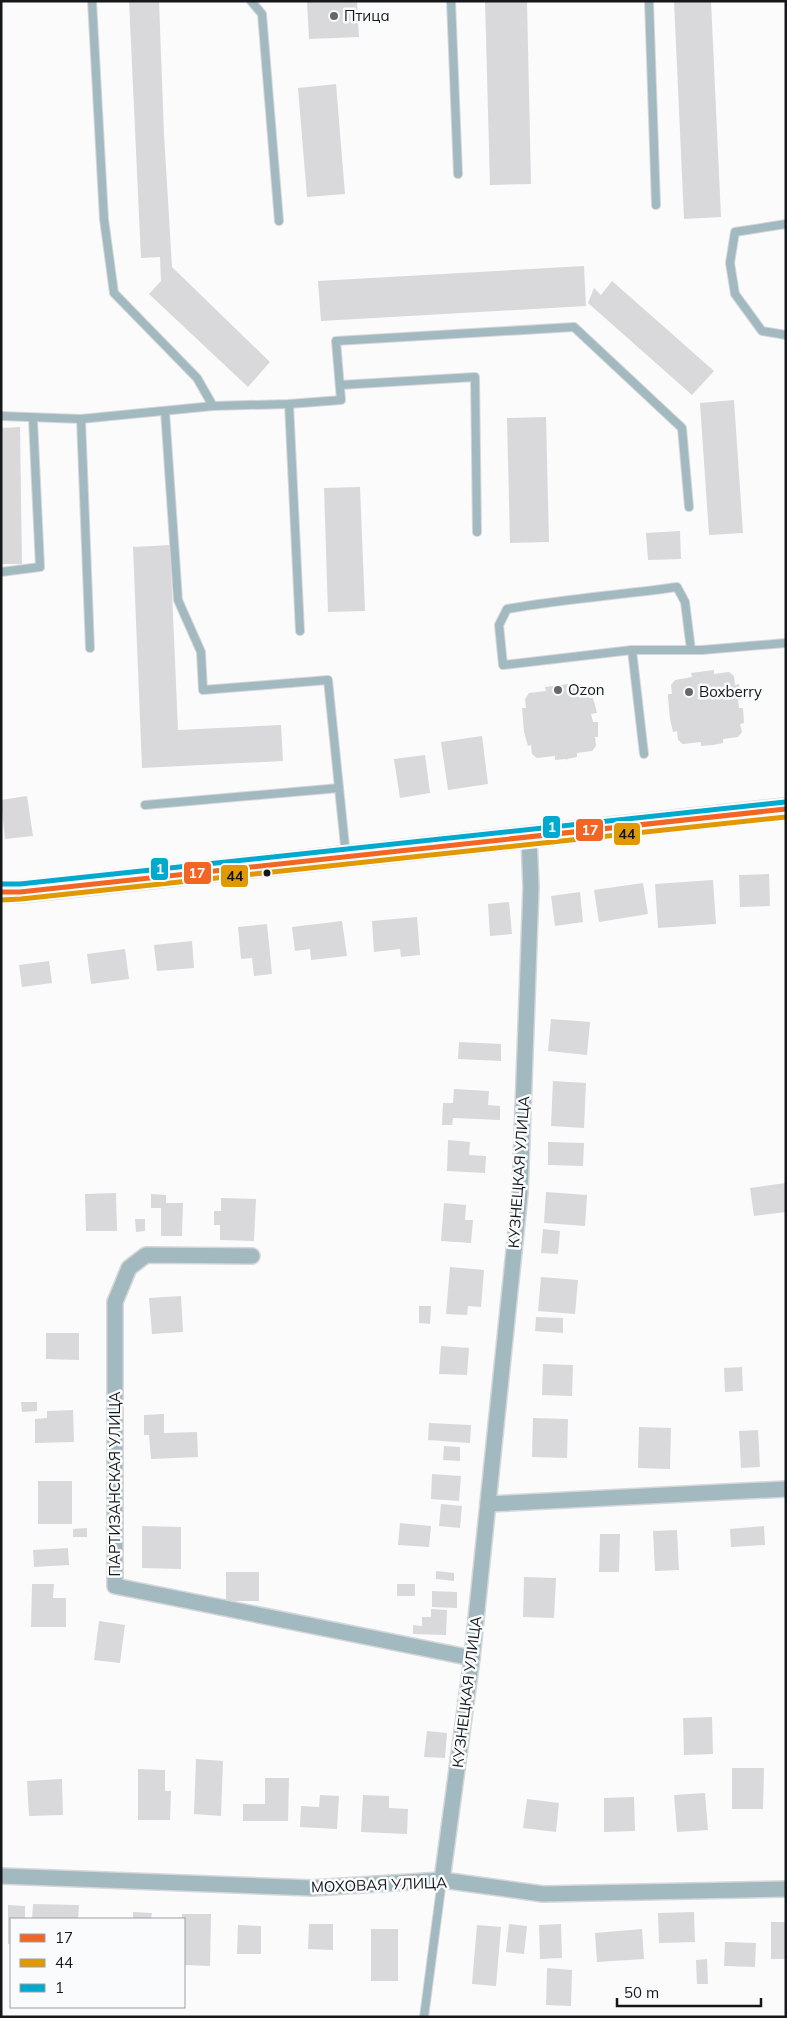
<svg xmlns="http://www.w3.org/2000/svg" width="787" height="2018" font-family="Mulish,sans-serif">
  <rect width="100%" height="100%" fill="#fbfbfc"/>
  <g fill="#d9d9dc">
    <path d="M129 1H159L164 134 172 267 270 362 248 387 149 294 161 281 160 257 141 258Z"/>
    <path d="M307 1H357L359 37 309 39Z"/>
    <path d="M485 1H527L531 184 490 185Z"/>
    <path d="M674 1H711L721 217 684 219Z"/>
    <path d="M336 84 345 194 307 197 298 88Z"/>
    <path d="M584 266 586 306 321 321 318 281Z"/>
    <path d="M612 281 714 371 692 395 588 303 594 288 601 295Z"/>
    <path d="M734 400 743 533 709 535 700 403Z"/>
    <path d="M546 417 549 542 510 543 507 418Z"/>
    <path d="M20 427 22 564H1V428Z"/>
    <path d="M360 487 365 611 328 612 324 488Z"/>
    <path d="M680 531 681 559 648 560 646 533Z"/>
    <path d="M170 545 178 730 281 725 283 761 142 768 133 547Z"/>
    <path d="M714 670V674L729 672 734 676 735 685 739 684 742 699 738 700 739 708H743L744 723 740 724 742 732 738 737 723 739V743L713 745 701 746V742L683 744 678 740 677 731 673 732 670 719 668 697V694H672L671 685 675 680 692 677 691 673Z"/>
    <path d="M568 684 569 688 583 686 588 690 589 698H593L597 713 591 714 593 722H598V737H595L596 746 592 751 577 753V757L567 759V761L566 759 555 760V756L537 758 532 754 531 745 528 746 524 732 522 708H526L525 699 529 693 546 691 545 687Z"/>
    <path d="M482 736 488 784 448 790 441 742Z"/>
    <path d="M425 755 430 793 400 798 394 759Z"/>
    <path d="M27 796 33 836 5 839 1 800Z"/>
    <path d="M769 874 770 906 740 907 739 875Z"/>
    <path d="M713 880 716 924 658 928 655 884Z"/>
    <path d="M643 883 648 914 599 922 594 890Z"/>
    <path d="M580 892 583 922 555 926 551 896Z"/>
    <path d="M509 902 512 934 490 936 488 904Z"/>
    <path d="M417 917 420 955 401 957 400 949 374 952 372 921Z"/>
    <path d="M342 921 347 956 311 960 310 949 295 951 292 927Z"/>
    <path d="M267 924 272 974 254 976 252 958 241 959 238 927Z"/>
    <path d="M192 941 194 968 157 971 154 945Z"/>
    <path d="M125 949 129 979 91 984 87 954Z"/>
    <path d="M49 961 52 983 22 987 19 965Z"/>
    <path d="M551 1019 590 1022 587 1055 548 1051Z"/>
    <path d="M459 1042 501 1044V1061L458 1059Z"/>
    <path d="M553 1081 586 1083 584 1128 551 1126Z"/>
    <path d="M454 1089 489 1091 488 1105 500 1106V1120L453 1118 452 1125H442L443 1103H453Z"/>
    <path d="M448 1140 470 1142 469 1155 486 1156 485 1173 447 1171Z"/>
    <path d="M548 1142 584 1143 583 1166 548 1165Z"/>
    <path d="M786 1183V1212L754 1216 750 1188Z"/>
    <path d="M546 1192 587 1195 585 1226 544 1223Z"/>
    <path d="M116 1193 117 1231H86L85 1194Z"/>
    <path d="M151 1194 166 1195V1203H183L182 1236H161V1208H151Z"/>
    <path d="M221 1198 256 1199 254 1241 220 1240V1225H214V1211H221Z"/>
    <path d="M444 1203 466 1205 465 1220H473L471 1243 441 1241Z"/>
    <path d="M135 1219H145V1231L136 1232Z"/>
    <path d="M543 1229 560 1231 558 1254 541 1253Z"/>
    <path d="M450 1267 484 1270 481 1307 468 1306 467 1315 446 1314Z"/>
    <path d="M541 1277 578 1280 575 1314 538 1311Z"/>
    <path d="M181 1296 183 1332 152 1334 149 1298Z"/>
    <path d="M419 1306H431L430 1324 419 1323Z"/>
    <path d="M536 1317 563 1318V1333L535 1331Z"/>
    <path d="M46 1333H79V1360L46 1359Z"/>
    <path d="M441 1346 469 1348 467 1375 439 1374Z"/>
    <path d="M543 1364 573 1365 572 1396 542 1395Z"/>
    <path d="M742 1367 743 1391 725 1392 724 1368Z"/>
    <path d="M21 1402H37V1411L22 1412Z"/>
    <path d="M73 1410 74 1442 35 1443V1419L47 1418V1411Z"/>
    <path d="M164 1414V1433L197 1432 198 1457 151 1459 149 1435H144V1415Z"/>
    <path d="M533 1418 568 1419 567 1458 532 1457Z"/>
    <path d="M429 1423 471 1425 470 1443 428 1440Z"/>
    <path d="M639 1427 671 1428 670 1469 638 1468Z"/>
    <path d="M758 1430 760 1467 741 1468 739 1431Z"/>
    <path d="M444 1446 460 1447V1461L443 1460Z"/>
    <path d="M432 1474 461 1476 459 1501 431 1499Z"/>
    <rect x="38" y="1481" width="34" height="43"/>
    <path d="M441 1504 462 1506 460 1528 439 1526Z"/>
    <path d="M400 1523 431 1526 429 1547 398 1545Z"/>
    <path d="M142 1526 181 1527V1569L142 1568Z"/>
    <path d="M764 1526 765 1545 731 1547 730 1529Z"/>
    <path d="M87 1528V1537H73V1529Z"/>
    <path d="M677 1530 679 1570 655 1571 653 1531Z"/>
    <path d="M600 1534H620L619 1572H599Z"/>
    <path d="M68 1548 69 1565 34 1567 33 1550Z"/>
    <path d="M436 1571 454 1573V1581L436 1579Z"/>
    <rect x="226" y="1572" width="33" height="29"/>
    <path d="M524 1577 556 1578 554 1618 523 1617Z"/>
    <path d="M32 1584H54L53 1598H66V1627H31Z"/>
    <rect x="397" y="1584" width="18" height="12"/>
    <path d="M432 1591 457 1592V1608L432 1607Z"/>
    <path d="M431 1609 447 1610 446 1635 413 1634V1625L422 1626V1617H431Z"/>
    <path d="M99 1621 125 1625 120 1663 94 1660Z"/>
    <path d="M712 1717 713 1754 684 1755 683 1718Z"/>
    <path d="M427 1731 447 1733 445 1758 424 1757Z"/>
    <path d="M196 1759 223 1761 221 1816 194 1814Z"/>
    <path d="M732 1768H764L763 1809H732Z"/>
    <path d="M138 1769 165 1770V1791H171L170 1820H138Z"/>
    <path d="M265 1778H289L288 1821H243V1804H265Z"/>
    <path d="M62 1779 63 1815 29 1816 27 1781Z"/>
    <path d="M705 1793 708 1830 677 1832 674 1795Z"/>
    <path d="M320 1795 339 1796 337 1829 300 1827 301 1806 319 1807Z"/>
    <path d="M363 1795 389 1796V1808L408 1809 407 1834 361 1832Z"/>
    <path d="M634 1797 635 1831 604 1832V1798Z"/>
    <path d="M527 1799 559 1803 556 1832 523 1828Z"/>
    <path d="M33 1904 79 1905 78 1919H32Z"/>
    <path d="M8 1905 25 1906V1919H11V1944H8Z"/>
    <path d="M133 1912 152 1913 151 1919H133Z"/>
    <path d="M694 1912 695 1942 659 1943 658 1913Z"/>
    <path d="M182 1914H211L210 1966 184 1965V1919H182Z"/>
    <rect x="771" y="1922" width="15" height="37"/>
    <path d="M309 1924H333V1950L308 1949Z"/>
    <path d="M509 1924 527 1926 524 1954 506 1952Z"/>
    <path d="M561 1924 562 1958 540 1959 539 1925Z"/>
    <path d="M238 1925 261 1926V1954H237Z"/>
    <path d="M477 1925 501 1927 496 1986 472 1984Z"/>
    <rect x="371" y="1929" width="27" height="52"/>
    <path d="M642 1929 644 1959 597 1962 595 1933Z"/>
    <path d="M725 1942 756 1943 755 1967 724 1966Z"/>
    <path d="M707 1959 708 1984H697L696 1960Z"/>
    <path d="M547 1968 572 1970 571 2006 546 2005Z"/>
  </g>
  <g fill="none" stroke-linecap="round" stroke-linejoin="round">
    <defs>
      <g id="lane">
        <path d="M92 1 104 219 114 293 197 378 213 406"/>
        <path d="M251 1 262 14 279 221"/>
        <path d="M451 1 458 174"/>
        <path d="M649 1 656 205"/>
        <path d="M786 224 735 232 730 263 735 294 762 331 786 335"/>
        <path d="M340 385 475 377 477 532"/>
        <path d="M289 404 300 631"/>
        <path d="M165 411 178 600 201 652 203 690 328 680 346 856"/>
        <path d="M1 416 81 419 213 406 289 404 341 400 336 341 574 327 682 428 689 507"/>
        <path d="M81 419 90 648"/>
        <path d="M1 572 40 567 33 419"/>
        <path d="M632 650 644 754"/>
        <path d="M691 650 685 602 677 587C620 595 563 599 507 609L499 625 503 665 632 650H702L786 643"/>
        <path d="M145 805 339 788"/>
        <path d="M424 2017 442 1880"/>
      </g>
      <g id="street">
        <path d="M252 1256 146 1255 129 1268 115 1302V1586L472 1658"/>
        <path d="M488 1504 786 1489"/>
        <path d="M1 1876 312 1888 442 1880 543 1894 786 1889"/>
        <path d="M442 1880 472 1658 520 1193 531 887 529 838"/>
      </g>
      <path id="secondary" d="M1 892H20L786 809"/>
    </defs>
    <use href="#lane" stroke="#d6d7d8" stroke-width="10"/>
    <use href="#street" stroke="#d6d7d8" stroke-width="18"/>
    <use href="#secondary" stroke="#d6d7d8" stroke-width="24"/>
    <use href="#lane" stroke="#a2b9c0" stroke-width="8"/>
    <use href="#street" stroke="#a2b9c0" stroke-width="15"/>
    <use href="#secondary" stroke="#aec0c6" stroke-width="21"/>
    <defs>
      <path id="bus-1" d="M1 892H20L786 809"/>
      <path id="bus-2" d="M1 900 21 899 786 817"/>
      <path id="bus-3" d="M1 884H20L785 802"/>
    </defs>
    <use href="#bus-1" stroke="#fafbfd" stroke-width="9"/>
    <use href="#bus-2" stroke="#fafbfd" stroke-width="9"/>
    <use href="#bus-3" stroke="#fafbfd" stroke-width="9"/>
    <use href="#bus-1" stroke="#f26522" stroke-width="5"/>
    <use href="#bus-2" stroke="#e09803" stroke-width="5"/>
    <use href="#bus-3" stroke="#00a9ce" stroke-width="5"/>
  </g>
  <g fill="#66676a" stroke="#fafbfd" stroke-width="2">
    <circle cx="334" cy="16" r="5"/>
    <circle cx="558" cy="690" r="5"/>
    <circle cx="689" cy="692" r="5"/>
  </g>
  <circle fill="#15181b" stroke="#fafbfd" stroke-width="2" cx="267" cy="873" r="4.5"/>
  <g text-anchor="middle" stroke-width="5" stroke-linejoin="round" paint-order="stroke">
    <g font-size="15" fill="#15181b" stroke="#fafbfd" text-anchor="start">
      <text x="344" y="21">Птица</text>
      <text x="568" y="695">Ozon</text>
      <text x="699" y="697">Boxberry</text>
    </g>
    <g font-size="15" fill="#15181b" stroke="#fafbfd">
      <text transform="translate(519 1172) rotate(-86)" y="5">КУЗНЕЦКАЯ УЛИЦА</text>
      <text transform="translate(115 1484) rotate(-90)" y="5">ПАРТИЗАНСКАЯ УЛИЦА</text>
      <text transform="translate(467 1692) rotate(-83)" y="5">КУЗНЕЦКАЯ УЛИЦА</text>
      <text transform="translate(379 1885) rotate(-2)" y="5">МОХОВАЯ УЛИЦА</text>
    </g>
  </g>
  <g stroke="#fafbfd" stroke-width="2">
    <rect x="542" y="815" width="19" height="24" rx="5" fill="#00a9ce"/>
    <rect x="575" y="818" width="29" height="24" rx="5" fill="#f26522"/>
    <rect x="613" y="822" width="28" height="24" rx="5" fill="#e09803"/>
    <rect x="150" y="857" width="19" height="24" rx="5" fill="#00a9ce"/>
    <rect x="183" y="861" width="29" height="24" rx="5" fill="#f26522"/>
    <rect x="220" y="864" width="29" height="24" rx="5" fill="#e09803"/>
  </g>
  <g font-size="14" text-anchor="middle" font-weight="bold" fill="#fff">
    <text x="552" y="832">1</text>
    <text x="590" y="835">17</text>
    <text x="160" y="874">1</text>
    <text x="197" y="878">17</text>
  </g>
  <g font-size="14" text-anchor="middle" font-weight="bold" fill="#111">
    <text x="627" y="839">44</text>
    <text x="235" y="881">44</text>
  </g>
  <rect width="787" height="2018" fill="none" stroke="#15181b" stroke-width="5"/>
  <rect x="10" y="1918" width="175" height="90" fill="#fafbfd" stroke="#9ea0a3"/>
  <rect x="20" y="1934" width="25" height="8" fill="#f26522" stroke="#9ea0a3"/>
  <text x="55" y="1943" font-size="15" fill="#15181b">17</text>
  <rect x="20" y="1959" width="25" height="8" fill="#e09803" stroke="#9ea0a3"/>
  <text x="55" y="1968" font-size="15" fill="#15181b">44</text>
  <rect x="20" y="1984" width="25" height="8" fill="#00a9ce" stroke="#9ea0a3"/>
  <text x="55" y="1993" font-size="15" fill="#15181b">1</text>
  <path d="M617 1998v8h144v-8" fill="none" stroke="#15181b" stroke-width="2.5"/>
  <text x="624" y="1998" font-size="15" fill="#15181b" stroke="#fafbfd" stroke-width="4" paint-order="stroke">50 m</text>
</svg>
